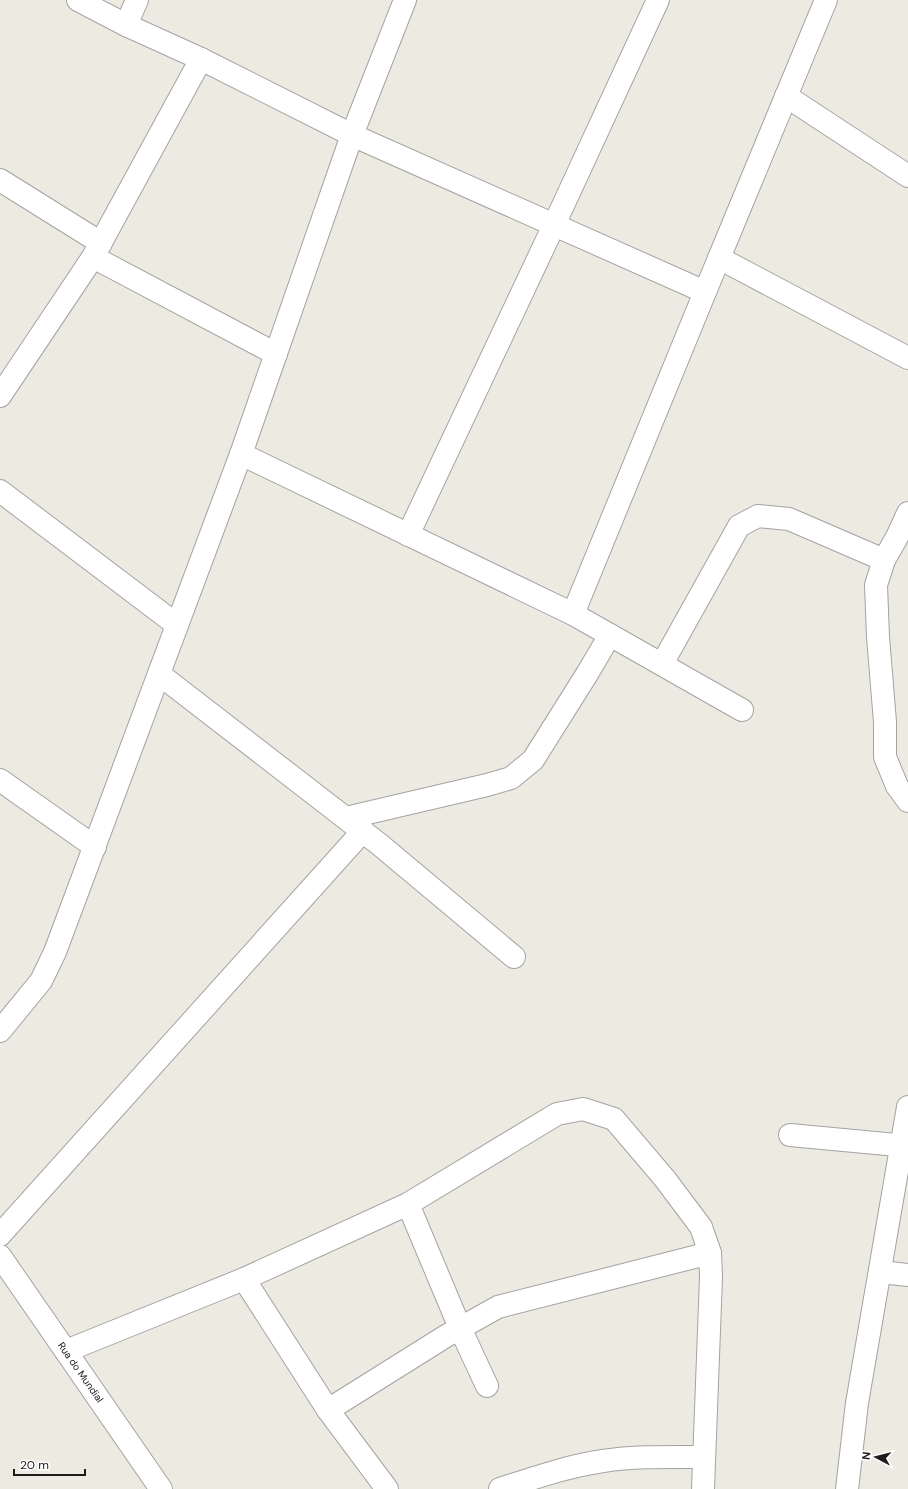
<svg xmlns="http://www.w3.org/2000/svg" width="908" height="1489" font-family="'DM Sans',sans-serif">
  <rect width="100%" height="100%" fill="#edeae2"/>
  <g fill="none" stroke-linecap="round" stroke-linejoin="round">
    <defs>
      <g id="minor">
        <path d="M78 0 126 25 201 59 352 135 705 292"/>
        <path d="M126 25 137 0"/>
        <path d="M786 96 908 176"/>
        <path d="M0 180 101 243"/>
        <path d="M93 257 276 354"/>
        <path d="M719 258 908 358"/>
        <path d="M0 396 93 257 201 59"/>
        <path d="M241 454 573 614 742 710"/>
        <path d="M0 491 177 625"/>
        <path d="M908 513 897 537 884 560 876 585 878 637 885 722V757L897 786 908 801"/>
        <path d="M408 535 554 225 658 0"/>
        <path d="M573 614 705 292 826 0"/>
        <path d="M662 664 739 526 758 516 789 519 884 560"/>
        <path d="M159 674 379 844 514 957"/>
        <path d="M0 780 95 847"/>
        <path d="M346 818 487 785 511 778 533 760 587 674 610 635"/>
        <path d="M0 1031 41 981 55 952 241 454 352 135 405 0"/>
        <path d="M790 1135 908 1146"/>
        <path d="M408 1204 460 1328 487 1386"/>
        <path d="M0 1235 363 831"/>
        <path d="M881 1272 908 1275"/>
        <path d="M244 1279 328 1410 387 1489"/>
        <path d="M66 1351 244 1279 408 1204 557 1114 583 1109 614 1119 665 1179 701 1227 710 1253 711 1277 703 1489"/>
        <path d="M328 1410 446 1336 498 1307 710 1253"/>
        <path d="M500 1489C534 1478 568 1466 603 1461 636 1456 671 1457 704 1457"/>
        <path d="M847 1489 857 1403 908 1107"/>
      </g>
      <path id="tertiary" d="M0 1256 161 1489"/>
    </defs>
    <use href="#minor" stroke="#a3a3a3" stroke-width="24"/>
    <use href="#tertiary" stroke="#a3a3a3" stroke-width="24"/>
    <use href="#minor" stroke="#fff" stroke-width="22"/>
    <use href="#tertiary" stroke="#fff" stroke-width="22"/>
  </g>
  <g text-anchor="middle" stroke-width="3" stroke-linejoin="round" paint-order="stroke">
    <g font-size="10" fill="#1c1c1c" stroke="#fff">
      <text transform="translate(81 1372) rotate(55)" y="4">Rua do Mundial</text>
    </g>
  </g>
  <g transform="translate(876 1457) rotate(277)" stroke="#ffffff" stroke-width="3" paint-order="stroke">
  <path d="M0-3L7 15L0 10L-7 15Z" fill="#1c1c1c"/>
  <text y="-6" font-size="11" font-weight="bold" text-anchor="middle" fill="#1c1c1c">N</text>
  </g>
  <path d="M14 1469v6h71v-6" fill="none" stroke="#1c1c1c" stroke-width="2"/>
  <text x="20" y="1469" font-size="12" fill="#1c1c1c" stroke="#ffffff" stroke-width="3" paint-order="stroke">20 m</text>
</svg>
